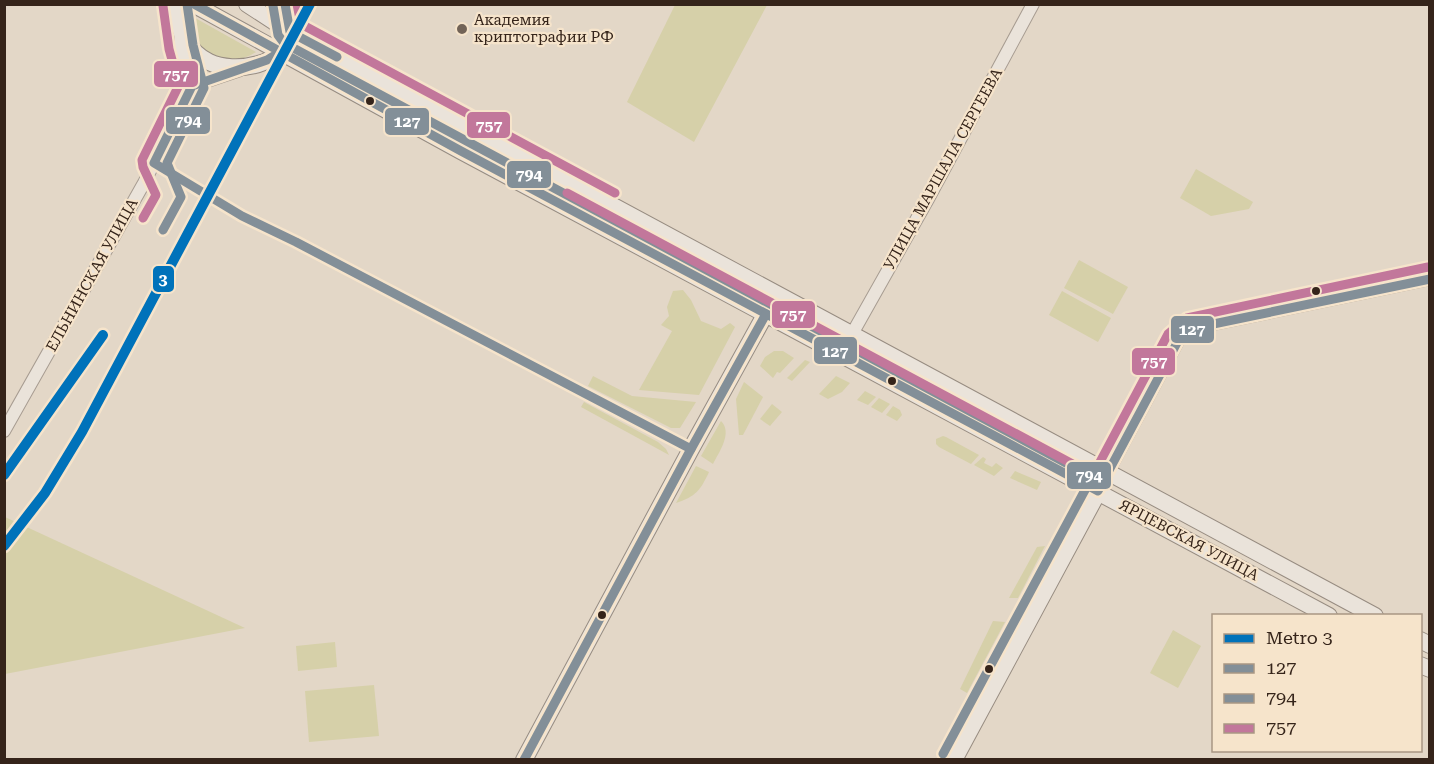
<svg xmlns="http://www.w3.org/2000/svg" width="1434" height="764" font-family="'Roboto Serif',serif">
  <rect width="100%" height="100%" fill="#e3d7c7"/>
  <g fill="#d6d0a9">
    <path d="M675 5H767L694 142 627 102Z"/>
    <path d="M188 14 256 52C225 72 186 50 188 14Z"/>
    <path d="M1196 169 1253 202 1249 209 1211 216 1180 198Z"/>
    <path d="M1079 260 1128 287 1113 314 1064 288Z"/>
    <path d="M683 290 691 300 701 321 721 329 730 323 735 327 699 395 639 390 672 331 661 325 669 316 667 307 673 291Z"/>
    <path d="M1062 291 1111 318 1098 342 1049 315Z"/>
    <path d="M774 351H783L794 358 780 373 777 372 773 378 760 366 765 357Z"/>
    <path d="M805 360 810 362 792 381 787 378Z"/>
    <path d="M593 376 632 396 696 402 680 428H671L588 386Z"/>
    <path d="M836 376 850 383 842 392 828 399 819 394Z"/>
    <path d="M744 382 763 397 743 435H739L736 399Z"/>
    <path d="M865 391 876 397 868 405 857 400Z"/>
    <path d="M879 398 890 404 882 413 871 407Z"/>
    <path d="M584 402 658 442 666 449 669 455 581 407Z"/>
    <path d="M772 404 782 412 770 426 760 419Z"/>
    <path d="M893 406 900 410 902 415 897 421 886 415Z"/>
    <path d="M721 421C733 433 719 452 713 464L701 456Z"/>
    <path d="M943 436 946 437 979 455 971 464 939 447 936 444V439Z"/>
    <path d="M983 457 986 459 984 463 992 467 996 463 1003 468 994 476 974 465Z"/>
    <path d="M696 466 709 472C700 491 696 496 676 503Z"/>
    <path d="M1015 471 1041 482 1037 490 1010 478Z"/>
    <path d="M5 517 245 628 5 674Z"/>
    <path d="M1045 546 1018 598H1009L1037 547Z"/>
    <path d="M993 621 1005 622 967 693 960 689Z"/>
    <path d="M1173 630 1201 646 1178 688 1150 673Z"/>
    <path d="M335 642 337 667 298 671 296 646Z"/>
    <path d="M374 685 379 736 309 742 305 691Z"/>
  </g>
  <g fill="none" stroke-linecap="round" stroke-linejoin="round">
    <defs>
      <g id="street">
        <path d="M180 32 181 47 192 86"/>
        <path d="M192 86 240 70"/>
        <path d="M852 334 928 199 1033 4"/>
        <path d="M4 431 144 183 192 86"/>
        <path d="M1108 472 1178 341 1194 328 1430 279"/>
      </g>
      <g id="secondary">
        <path d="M175 4C176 27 188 52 209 62 234 74 287 66 290 32 291 23 288 13 285 4"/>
        <path d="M193 4 461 151 1329 616"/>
        <path d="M247 4 290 32 1375 616"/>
        <path d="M1420 640 1430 645"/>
        <path d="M1420 665 1430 669"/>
        <path d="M524 760 691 449 771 304"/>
        <path d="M954 760 1103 483"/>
      </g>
    </defs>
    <use href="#street" stroke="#a79c91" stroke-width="14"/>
    <use href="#secondary" stroke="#978c81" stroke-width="18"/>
    <use href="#street" stroke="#eae3da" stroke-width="12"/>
    <use href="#secondary" stroke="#eae3da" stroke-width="16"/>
    <defs>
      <g id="bus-1">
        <path d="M194 4 461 151 1098 491 1178 341 1194 328 1430 279"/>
        <path d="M285 4 290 32 337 57"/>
        <path d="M280 52 267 60 192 86 154 163 242 216 296 242 691 449"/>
        <path d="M524 760 691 449 766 314"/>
      </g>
      <g id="bus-2">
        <path d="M273 6 278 35 284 43 1092 477 943 754"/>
        <path d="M163 230 181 197 167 163 204 88 193 45 187 4"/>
      </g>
      <g id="bus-3">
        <path d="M297 4 301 24 615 193"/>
        <path d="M567 193 1093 475 1168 334 1187 318 1428 267"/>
        <path d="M143 218 156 195 143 167 142 160 179 85 169 49 163 6"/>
      </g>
    </defs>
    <use href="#bus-1" stroke="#f6e4cb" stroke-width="14"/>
    <use href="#bus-2" stroke="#f6e4cb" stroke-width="14"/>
    <use href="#bus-3" stroke="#f6e4cb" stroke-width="14"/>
    <use href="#bus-1" stroke="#838f98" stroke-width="9"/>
    <use href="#bus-2" stroke="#838f98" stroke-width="9"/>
    <use href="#bus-3" stroke="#c2779b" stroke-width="9"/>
    <defs>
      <g id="metro-1">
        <path d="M4 475 103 335"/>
        <path d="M4 546 45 493 82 432 310 4"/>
      </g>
    </defs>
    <use href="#metro-1" stroke="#f6e4cb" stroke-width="15"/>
    <use href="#metro-1" stroke="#0072ba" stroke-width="10"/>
  </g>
  <circle fill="#726357" stroke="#f6e4cb" stroke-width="2" cx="462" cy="29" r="6"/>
  <g fill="#35241a" stroke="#f6e4cb" stroke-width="2">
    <circle cx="370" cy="101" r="5"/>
    <circle cx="1316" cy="291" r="5"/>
    <circle cx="892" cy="381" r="5"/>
    <circle cx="602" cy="615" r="5"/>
    <circle cx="989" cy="669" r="5"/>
  </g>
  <g text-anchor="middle" stroke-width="4.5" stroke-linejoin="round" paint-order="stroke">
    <g font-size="15" fill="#35241a" stroke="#f6e4cb" text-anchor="start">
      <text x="474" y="25">Академия<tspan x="474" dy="17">криптографии РФ</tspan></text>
    </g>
    <g font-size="15" fill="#35241a" stroke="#f6e4cb">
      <text transform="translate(943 169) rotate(-61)" y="5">УЛИЦА МАРШАЛА СЕРГЕЕВА</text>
      <text transform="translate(92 275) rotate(-61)" y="5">ЕЛЬНИНСКАЯ УЛИЦА</text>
      <text transform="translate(1189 540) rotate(28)" y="5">ЯРЦЕВСКАЯ УЛИЦА</text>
    </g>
  </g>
  <g stroke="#f6e4cb" stroke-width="2">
    <rect x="153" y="60" width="46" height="28" rx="6" fill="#c2779b"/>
    <rect x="165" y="106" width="46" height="29" rx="6" fill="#838f98"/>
    <rect x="384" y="107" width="46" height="29" rx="6" fill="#838f98"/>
    <rect x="466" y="111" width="45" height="28" rx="6" fill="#c2779b"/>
    <rect x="506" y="160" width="46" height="29" rx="6" fill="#838f98"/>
    <rect x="152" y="265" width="23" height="28" rx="6" fill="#0072ba"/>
    <rect x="771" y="300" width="45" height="29" rx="6" fill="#c2779b"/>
    <rect x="1170" y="315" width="45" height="29" rx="6" fill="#838f98"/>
    <rect x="813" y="336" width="45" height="29" rx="6" fill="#838f98"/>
    <rect x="1131" y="347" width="45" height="29" rx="6" fill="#c2779b"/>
    <rect x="1066" y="461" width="46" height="29" rx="6" fill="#838f98"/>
  </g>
  <g font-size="16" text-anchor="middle" font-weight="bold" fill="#fff">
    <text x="176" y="80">757</text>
    <text x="188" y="126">794</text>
    <text x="407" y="127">127</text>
    <text x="489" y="131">757</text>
    <text x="529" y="180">794</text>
    <text x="163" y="285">3</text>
    <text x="793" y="320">757</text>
    <text x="1192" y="335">127</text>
    <text x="835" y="357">127</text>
    <text x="1154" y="367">757</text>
    <text x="1089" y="481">794</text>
  </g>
  <rect width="1434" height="764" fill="none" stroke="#35241a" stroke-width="12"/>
  <rect x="1212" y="614" width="210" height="138" fill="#f6e4cb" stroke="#a99784" stroke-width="1.5"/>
  <rect x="1224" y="634" width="30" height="9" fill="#0072ba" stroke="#a99784" stroke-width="1.5"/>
  <text x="1266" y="644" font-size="18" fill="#35241a">Metro 3</text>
  <rect x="1224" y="664" width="30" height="9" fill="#838f98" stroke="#a99784" stroke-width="1.5"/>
  <text x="1266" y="674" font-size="18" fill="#35241a">127</text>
  <rect x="1224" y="694" width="30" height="9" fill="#838f98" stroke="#a99784" stroke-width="1.5"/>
  <text x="1266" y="704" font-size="18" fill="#35241a">794</text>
  <rect x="1224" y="724" width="30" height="9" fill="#c2779b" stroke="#a99784" stroke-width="1.5"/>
  <text x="1266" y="734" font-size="18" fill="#35241a">757</text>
</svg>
